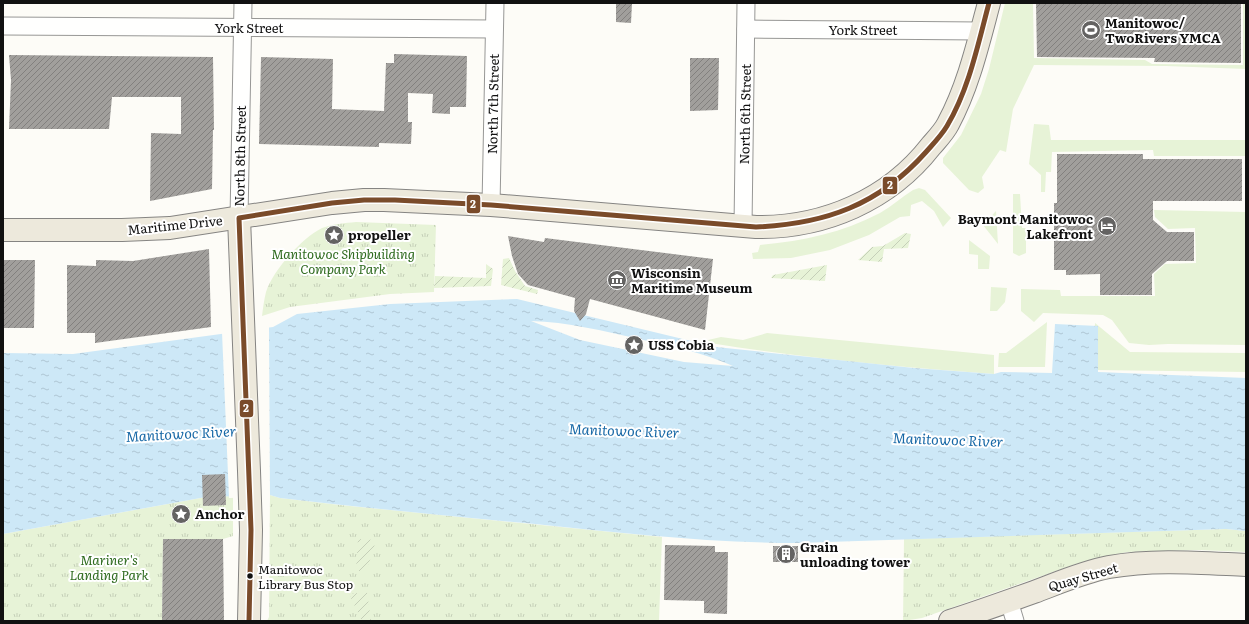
<svg xmlns="http://www.w3.org/2000/svg" width="1249" height="624" font-family="Literata,serif">
  <defs>
    <pattern id="park-tufts" width="24" height="20" patternUnits="userSpaceOnUse"><rect width="24" height="20" fill="#e7f3d7"/><path d="M3 7l-1-3M5 7V3M7 7l1-3M15 17l-1-3M17 17v-4M19 17l1-3" fill="none" stroke="#c5cfb8"/></pattern>
    <pattern id="garden-furrows" width="10" height="10" patternUnits="userSpaceOnUse"><rect width="10" height="10" fill="#e7f3d7"/><path d="M-1 1l2-2M0 10L10 0M9 11l2-2" fill="none" stroke="#c5cfb8"/></pattern>
    <pattern id="water-ripples" width="26" height="14" patternUnits="userSpaceOnUse"><rect width="26" height="14" fill="#cde8f7"/><path d="M2 4q2-2 4 0t4 0M15 11q2-2 4 0t4 0" fill="none" stroke="#afc6d3"/></pattern>
    <pattern id="building-hatch" width="6" height="6" patternUnits="userSpaceOnUse"><rect width="6" height="6" fill="#a19f9c"/><path d="M-1 1l2-2M0 6l6-6M5 7l2-2" fill="none" stroke="#82807e"/></pattern>
  </defs>
  <rect width="100%" height="100%" fill="#fdfcf7"/>
  <g fill="#e7f3d7">
    <path d="M1005 3H1033L1034 58 1145 60 1152 64 1243 65V3H1246V69L1166 66 1034 65 1013 109 1006 152 1000 150 982 177 984 188 978 193 969 190 943 163V158L961 135 981 94 989 69Z"/>
    <path d="M1034 124 1049 125 1051 140H1246V168L1245 156H1154L1153 150 1052 152 1051 172H1046L1045 192H1041V175L1029 164Z"/>
    <path d="M919 188 925 190 951 218 943 227 934 211 922 201 911 205 910 216 900 217 869 235 830 250 791 258 753 259 752 253 758 252 760 245C802 241 842 233 880 213 892 206 902 197 913 190Z"/>
    <path d="M1013 194H1020L1022 228H1026V253L1019 256 1013 253Z"/>
    <path d="M1154 210 1246 212V345L1168 344 1149 345 1129 343 1112 320 1103 315 1043 313 1034 322 1021 311V289L1060 290 1061 296H1155L1154 274 1165 264 1196 263 1195 228 1168 229 1155 217Z"/>
    <path d="M996 211 998 244 983 225Z"/>
    <path d="M969 240 990 256 989 269H978V255L969 254Z"/>
    <path d="M991 287 1007 288 1005 302 997 311H990Z"/>
    <path d="M1047 322 1045 367H998L999 353H1006Z"/>
    <path d="M1095 323 1130 352 1246 353V372L1094 370Z"/>
    <path d="M767 333 994 355V374C899 367 804 358 710 343L708 340 721 337 743 340Z"/>
  </g>
  <g fill="url(#park-tufts)">
    <path d="M356 222 436 225 434 292 390 294 290 307 262 316C263 308 264 300 266 292 273 270 302 238 322 228 333 224 345 223 356 222Z"/>
    <path d="M270 495 280 498 340 505 662 537 659 621H267L269 617Z"/>
    <path d="M233 496V536L223 539H163L162 621H3V534L206 497Z"/>
    <path d="M1226 529 1246 531V552L1199 550 1127 552 1076 564 922 618 903 621 904 539Z"/>
  </g>
  <g fill="url(#garden-furrows)">
    <path d="M905 233 911 234 908 248 884 249 882 262 858 260 872 247 883 246Z"/>
    <path d="M509 258 515 271 525 286 538 290 537 294 501 285 503 259Z"/>
    <path d="M486 264 493 269 491 286 434 288 435 276 486 278Z"/>
    <path d="M827 265 825 281 771 278 773 275Z"/>
    <path d="M358 539 376 540 366 573 356 570Z"/>
    <path d="M367 592 371 621H362L349 594Z"/>
  </g>
  <path fill="url(#water-ripples)" fill-rule="evenodd" d="M517 299 716 347 914 368 994 374 1001 372 1052 373 1055 324 1098 326V372L1246 378V531L1226 529 797 543C710 543 622 533 535 524 450 516 365 508 280 498L270 495 206 497 3 534V353L73 354 273 327 297 314 390 304ZM531 321C567 322 604 331 639 339 671 346 704 353 733 366L684 362 580 340Z"/>
  <path fill="#fdfcf7" d="M269 326 270 497 229 498 222 332Z"/>
  <g fill="url(#building-hatch)">
    <path d="M616 3H632L631 23 616 22Z"/>
    <path d="M1036 3H1241V63L1154 62 1155 58 1037 57Z"/>
    <path d="M394 54 467 56 466 107H450V114L432 113 433 94 408 93V122H412L411 144 379 143V147L259 144 261 57 333 59 332 109 384 111 386 63H394Z"/>
    <path d="M9 55 213 57 214 130H213L212 189 150 201 151 133 181 134V97H112L109 129H9L11 80Z"/>
    <path d="M690 58H719L718 110 690 111Z"/>
    <path d="M1057 154H1143V159H1242V201H1153V220L1167 232H1194V261H1167L1152 274V295H1100V274L1066 275V270H1054V203H1057Z"/>
    <path d="M508 236 544 242 545 238 713 259 705 330 590 299 586 314 580 321 574 311 575 298 528 285 518 274 512 256Z"/>
    <path d="M209 249 211 327 95 343V333H67V265L96 266V260L133 261Z"/>
    <path d="M4 260H35L34 328H3Z"/>
    <path d="M225 474 226 505 203 506 202 475Z"/>
    <path d="M163 539H223L224 621H162Z"/>
    <path d="M665 545 715 546V552H728L727 614 704 613V601L664 600Z"/>
    <rect x="773" y="546" width="25" height="16"/>
  </g>
  <g fill="none" stroke-linecap="round" stroke-linejoin="round">
    <defs>
      <g id="street">
        <path d="M3 26 494 29"/>
        <path d="M746 29 981 31"/>
        <path d="M491 205 495 3"/>
        <path d="M239 218 243 3"/>
        <path d="M743 226 746 3"/>
        <path d="M1009 601 1015 621"/>
      </g>
      <g id="primary">
        <path d="M239 218 249 471 251 530 249 621"/>
        <path d="M3 230H122L170 228 332 203 364 200H384L491 205 756 227C824 228 889 200 931 146 937 139 944 132 948 124 968 87 978 44 989 3"/>
        <path d="M950 621C978 612 1006 602 1034 592 1058 583 1083 572 1109 567 1154 559 1201 563 1246 565"/>
      </g>
    </defs>
    <use href="#street" stroke="#979795" stroke-width="19"/>
    <use href="#primary" stroke="#858482" stroke-width="24"/>
    <use href="#street" stroke="#fffffe" stroke-width="17"/>
    <use href="#primary" stroke="#ede9dc" stroke-width="22"/>
    <defs>
      <path id="bus-1" d="M249 621 251 530 239 218 332 203 364 200H395L491 205 756 227C825 224 879 205 926 152 933 144 941 136 947 126 969 89 978 44 989 3"/>
    </defs>
    <use href="#bus-1" stroke="#fff" stroke-width="8"/>
    <use href="#bus-1" stroke="#7a4b2a" stroke-width="5"/>
  </g>
  <defs>
    <symbol id="stadium-disc" viewBox="-11 -11 22 22"><circle r="9.5" fill="#646362" stroke="#fff"/><path d="M0-5a6.5 5 0 1 0 0 10a6.5 5 0 1 0 0-10ZM-3.5-1.8h7v3.6h-7Z" fill="#fff"/></symbol>
    <symbol id="hotel-disc" viewBox="-11 -11 22 22"><circle r="9.5" fill="#646362" stroke="#fff"/><path d="M-6-4.5h1.5V1H6V5H4.5V3h-9V5H-6ZM-4 0a1.8 1.8 0 1 1 3.6 0ZM.5 0V-2.5h3Q6-2.5 6 0Z" fill="#fff"/></symbol>
    <symbol id="sight-disc" viewBox="-11 -11 22 22"><circle r="9.5" fill="#646362" stroke="#fff"/><path d="M0-6L1.8-2.2L6-1.7L2.9 1.2L3.7 5.4L0 3.3L-3.7 5.4L-2.9 1.2L-6-1.7L-1.8-2.2Z" fill="#fff"/></symbol>
    <symbol id="museum-disc" viewBox="-11 -11 22 22"><circle r="9.5" fill="#646362" stroke="#fff"/><path d="M0-6L6-3V-2H-6V-3ZM-5-1h2V3h-2ZM-1-1h2V3h-2ZM3-1h2V3H3ZM-6 4H6V6H-6Z" fill="#fff"/></symbol>
    <symbol id="building-disc" viewBox="-11 -11 22 22"><circle r="9.5" fill="#646362" stroke="#fff"/><path d="M-4-6H4V6H1V3H-1V6H-4ZM-2.5-4.3h1.7v1.8h-1.7ZM.8-4.3h1.7v1.8H.8ZM-2.5-1h1.7V.8h-1.7ZM.8-1h1.7V.8H.8Z" fill="#fff"/></symbol>
  </defs>
  <g fill-rule="evenodd">
    <use href="#stadium-disc" x="1080" y="19" width="22" height="22"/>
    <use href="#hotel-disc" x="1096" y="215" width="22" height="22"/>
    <use href="#sight-disc" x="323" y="224" width="22" height="22"/>
    <use href="#museum-disc" x="606" y="269" width="22" height="22"/>
    <use href="#sight-disc" x="623" y="334" width="22" height="22"/>
    <use href="#sight-disc" x="170" y="503" width="22" height="22"/>
    <use href="#building-disc" x="775" y="543" width="22" height="22"/>
  </g>
  <circle fill="#111" stroke="#fff" stroke-width="1.5" cx="250" cy="576" r="3.5"/>
  <g text-anchor="middle" stroke-width="4" stroke-linejoin="round" paint-order="stroke">
    <g font-size="12" fill="#111" stroke="#fff" text-anchor="start">
      <text x="258" y="574">Manitowoc<tspan x="258" dy="15">Library Bus Stop</tspan></text>
    </g>
    <g font-size="13" font-weight="bold" fill="#111" stroke="#fff" text-anchor="start">
      <text x="1105" y="28">Manitowoc/<tspan x="1105" dy="15">TwoRivers YMCA</tspan></text>
      <text x="1093" y="224" text-anchor="end">Baymont Manitowoc<tspan x="1093" dy="15">Lakefront</tspan></text>
      <text x="348" y="240">propeller</text>
      <text x="631" y="278">Wisconsin<tspan x="631" dy="15">Maritime Museum</tspan></text>
      <text x="648" y="350">USS Cobia</text>
      <text x="195" y="519">Anchor</text>
      <text x="800" y="552">Grain<tspan x="800" dy="15">unloading tower</tspan></text>
    </g>
    <g font-size="13" fill="#111" stroke="#fff">
      <text x="249" y="33">York Street</text>
      <text x="863" y="35">York Street</text>
      <text transform="translate(493 104) rotate(-89)" y="5">North 7th Street</text>
      <text transform="translate(745 114) rotate(-89)" y="5">North 6th Street</text>
      <text transform="translate(240 156) rotate(-89)" y="5">North 8th Street</text>
      <text transform="translate(175 225) rotate(-6)" y="5">Maritime Drive</text>
      <text transform="translate(1083 577) rotate(-16)" y="5">Quay Street</text>
    </g>
    <g font-size="13" font-style="italic" fill="#2f6b1f" stroke="#fff">
      <text x="343" y="259">Manitowoc Shipbuilding<tspan x="343" dy="15">Company Park</tspan></text>
      <text x="109" y="565">Mariner's<tspan x="109" dy="15">Landing Park</tspan></text>
    </g>
    <g font-size="14" font-style="italic" fill="#1768a6" stroke="#fff">
      <text transform="translate(624 431) rotate(2)" y="5">Manitowoc River</text>
      <text transform="translate(181 434) rotate(-3)" y="5">Manitowoc River</text>
      <text transform="translate(948 440) rotate(2)" y="5">Manitowoc River</text>
    </g>
  </g>
  <g stroke="#fff" stroke-width="1.5">
    <rect x="882" y="176" width="16" height="19" rx="4" fill="#7a4b2a"/>
    <rect x="466" y="194" width="15" height="20" rx="4" fill="#7a4b2a"/>
    <rect x="239" y="399" width="15" height="19" rx="4" fill="#7a4b2a"/>
  </g>
  <g font-size="11" text-anchor="middle" font-weight="bold" fill="#fff">
    <text x="890" y="189">2</text>
    <text x="473" y="208">2</text>
    <text x="246" y="412">2</text>
  </g>
  <rect width="1249" height="624" fill="none" stroke="#111111" stroke-width="8"/>
</svg>
